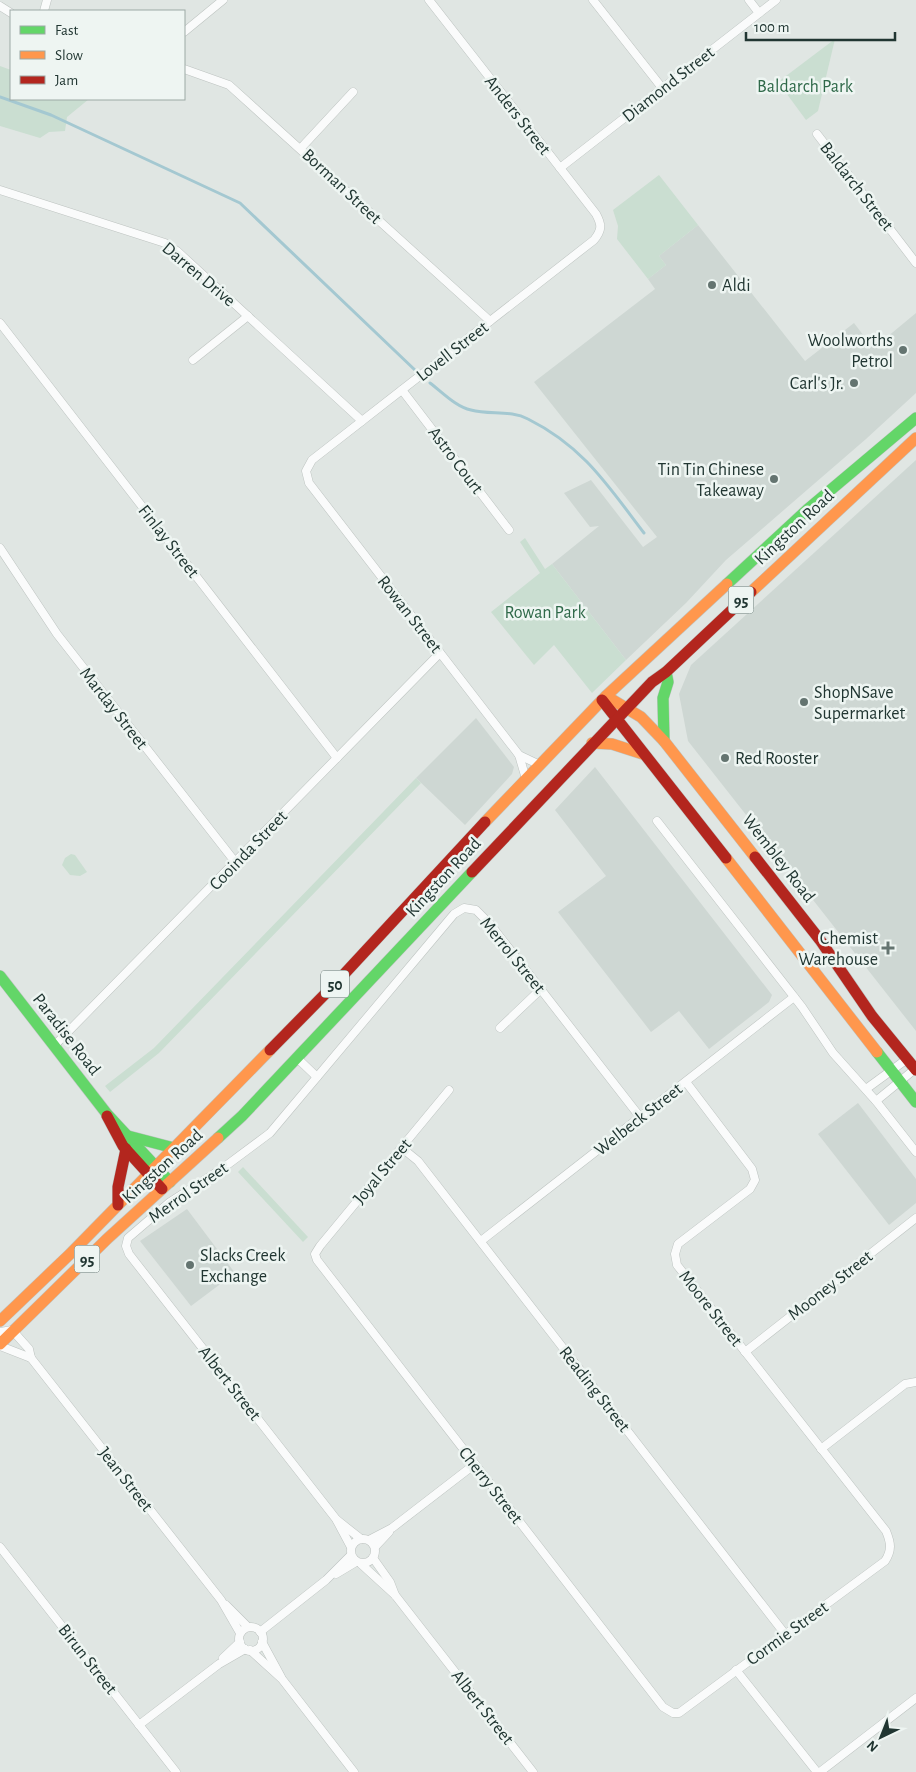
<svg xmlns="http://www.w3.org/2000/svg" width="916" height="1772" font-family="'Alegreya Sans',sans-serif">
  <rect width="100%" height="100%" fill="#e0e6e3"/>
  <g fill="#ced7d3">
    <path d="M698 225 805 361 854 323 867 340 881 342 916 313V393L866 439 726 560 686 603 626 660 552 564 599 526 590 527 564 493 591 480 643 547 657 537 534 382 655 289 648 279 666 265 659 256Z"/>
    <path d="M916 460V1031L688 741 679 694 691 665Z"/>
    <path d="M476 718 514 767 512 774 465 825 416 778Z"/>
    <path d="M595 767 772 995 769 1002 709 1049 679 1011 651 1032 558 912 606 876 555 810Z"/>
    <path d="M858 1103 916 1179V1203L889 1225 818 1134Z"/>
    <path d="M187 1209 235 1273 191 1306 140 1241Z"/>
  </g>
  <g fill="#caded1">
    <path d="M835 39 818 111 806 120 778 82Z"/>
    <path d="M0 66 11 70V99H89L67 117 65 131 49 132 40 138 0 126Z"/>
    <path d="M659 175 698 225 659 256 666 265 648 279 617 239 618 226 613 210Z"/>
    <path d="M525 538 545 569 552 564 626 660 592 693 554 645 534 665 491 612 540 573 520 542Z"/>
    <path d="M416 778 421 783 159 1053 110 1092 105 1086 154 1048Z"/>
    <path d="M71 854 75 855 87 872 80 876 70 875 62 865 65 858Z"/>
    <path d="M243 1167 308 1237 303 1242 238 1172Z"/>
  </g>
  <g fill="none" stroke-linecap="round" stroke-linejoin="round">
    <g stroke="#a4c8d1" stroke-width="3">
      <path d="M0 97 51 115 240 203 416 371"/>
      <path d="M430 383C442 392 456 407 471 410 490 415 511 410 528 419 584 447 608 486 644 533"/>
    </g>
    <defs>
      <g id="street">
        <path d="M429 0 596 214C602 225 602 230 594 240L312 460 306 471 309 483 519 755 526 779"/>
        <path d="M593 0 663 89"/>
        <path d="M749 0 759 13"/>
        <path d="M0 6 11 13"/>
        <path d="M44 11 47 0"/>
        <path d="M184 32 223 0"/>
        <path d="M184 69 229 85 490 321"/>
        <path d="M817 134 916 263"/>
        <path d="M301 148 353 92"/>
        <path d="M560 168 776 0"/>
        <path d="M0 190 165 243 177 251 362 421"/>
        <path d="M0 323 337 758"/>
        <path d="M193 360 248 316"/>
        <path d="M402 390 509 530"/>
        <path d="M0 548 57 634 236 863"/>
        <path d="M519 755 540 765"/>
        <path d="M657 821 802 1007 833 1053 876 1101 916 1152"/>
        <path d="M500 1028 541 989"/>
        <path d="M54 1046 440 653"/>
        <path d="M297 1058 317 1077"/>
        <path d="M866 1089 907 1059"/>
        <path d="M449 1090 320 1246 315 1254 317 1260 663 1707 673 1713H679L885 1561C892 1550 891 1543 886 1531L677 1265 675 1254 678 1244 750 1189 755 1180 752 1169 686 1082"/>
        <path d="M876 1101 915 1069"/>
        <path d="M402 1148 418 1161 785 1634"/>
        <path d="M481 1241 794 997"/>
        <path d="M0 1332 12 1330 29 1349 31 1358 221 1600 240 1633"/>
        <path d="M0 1346 31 1358"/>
        <path d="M745 1352 916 1218"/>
        <path d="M821 1449 905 1384 916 1382"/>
        <path d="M337 1520 361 1539"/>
        <circle cx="363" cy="1551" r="12"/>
        <path d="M369 1540 392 1528 475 1464"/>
        <path d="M0 1547 176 1772"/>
        <path d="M351 1547 336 1519 129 1254 126 1246 128 1238 170 1202 223 1168 270 1133 454 914 464 908 476 910 490 924 640 1117"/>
        <path d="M375 1547 389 1532"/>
        <path d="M373 1558 390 1582 395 1595"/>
        <path d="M361 1564 395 1595 533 1772"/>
        <path d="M336 1574 356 1562"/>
        <path d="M226 1605 248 1627"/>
        <circle cx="251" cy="1639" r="12"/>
        <path d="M260 1632 326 1580 351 1555"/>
        <path d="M262 1642 281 1677"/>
        <path d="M250 1650 282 1679 354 1772"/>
        <path d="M223 1658 240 1642"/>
        <path d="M736 1670 817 1772"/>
        <path d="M139 1725 219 1664 245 1649"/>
        <path d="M820 1772 916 1698"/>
      </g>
      <g id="fast">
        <path d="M727 584 808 509 916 418"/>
        <path d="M664 741 663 698 668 682 666 672"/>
        <path d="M0 976 107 1114 170 1182"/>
        <path d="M877 1052 916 1102"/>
        <path d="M128 1136 174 1148"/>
        <path d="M218 1138 242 1116 472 872"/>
      </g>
      <g id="slow">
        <path d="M751 592 916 438"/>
        <path d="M606 696 641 717 664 741 755 857"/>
        <path d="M592 743 612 744 643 754"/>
        <path d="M485 822 606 696 727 584"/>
        <path d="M726 858 877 1052"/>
        <path d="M0 1321 70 1254 270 1050"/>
        <path d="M0 1344 107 1239 218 1138"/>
      </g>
      <g id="jam">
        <path d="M602 700 726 858"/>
        <path d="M755 857 820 940 872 1016 916 1070"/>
        <path d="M472 872 652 682 666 672 751 592"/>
        <path d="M270 1050 334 985 485 822"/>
        <path d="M107 1116 123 1146 162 1189"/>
        <path d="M118 1205V1187L126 1149"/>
      </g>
    </defs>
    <use href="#street" stroke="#bdc3c0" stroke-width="9"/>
    <use href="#fast" stroke="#bdc3c1" stroke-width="12"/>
    <use href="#slow" stroke="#bdc3c1" stroke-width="12"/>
    <use href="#jam" stroke="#bdc3c1" stroke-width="12"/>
    <use href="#street" stroke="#fafbfb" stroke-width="8"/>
    <use href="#fast" stroke="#63d668" stroke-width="11"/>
    <use href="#slow" stroke="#ff974d" stroke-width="11"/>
    <use href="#jam" stroke="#b3261e" stroke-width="11"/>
  </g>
  <g fill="#647470" stroke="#eef5f2" stroke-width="2">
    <circle cx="712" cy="285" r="5"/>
    <circle cx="903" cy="350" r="5"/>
    <circle cx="854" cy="383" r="5"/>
    <circle cx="774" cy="479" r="5"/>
    <circle cx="804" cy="702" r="5"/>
    <circle cx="725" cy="758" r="5"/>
    <path d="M885.5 940.5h5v5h5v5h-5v5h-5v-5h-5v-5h5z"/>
    <circle cx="190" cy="1265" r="5"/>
  </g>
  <g text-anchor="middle" stroke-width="5" stroke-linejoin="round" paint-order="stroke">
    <g fill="#eef5f2" stroke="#5e6f6c" stroke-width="1">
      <rect x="728.5" y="586.5" width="25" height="27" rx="4"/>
      <rect x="321" y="970.5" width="28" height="27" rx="4"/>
      <rect x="74.5" y="1245.5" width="25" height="27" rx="4"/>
    </g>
    <g font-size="16" font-weight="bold" fill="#213632">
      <text x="741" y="606">95</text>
      <text x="335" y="990">50</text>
      <text x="87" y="1265">95</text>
    </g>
    <g font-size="18" fill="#213632" stroke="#eef5f2">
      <text transform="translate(668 84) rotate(-38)" y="6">Diamond Street</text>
      <text transform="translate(518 115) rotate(52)" y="6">Anders Street</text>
      <text transform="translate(342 186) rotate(43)" y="6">Borman Street</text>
      <text transform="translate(857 186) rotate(52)" y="6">Baldarch Street</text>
      <text transform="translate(199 274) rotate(40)" y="6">Darren Drive</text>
      <text transform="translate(452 351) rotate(-38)" y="6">Lovell Street</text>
      <text transform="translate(456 460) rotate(53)" y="6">Astro Court</text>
      <text transform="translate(794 527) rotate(-43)" y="6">Kingston Road</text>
      <text transform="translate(169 541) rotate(52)" y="6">Finlay Street</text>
      <text transform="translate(410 614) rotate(52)" y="6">Rowan Street</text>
      <text transform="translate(114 708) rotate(52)" y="6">Marday Street</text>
      <text transform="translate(248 850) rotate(-46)" y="6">Cooinda Street</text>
      <text transform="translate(779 858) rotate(52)" y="6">Wembley Road</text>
      <text transform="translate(443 877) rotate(-47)" y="6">Kingston Road</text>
      <text transform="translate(513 955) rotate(51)" y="6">Merrol Street</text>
      <text transform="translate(67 1034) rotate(52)" y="6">Paradise Road</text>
      <text transform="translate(638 1119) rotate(-38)" y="6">Welbeck Street</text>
      <text transform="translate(162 1166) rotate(-42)" y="6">Kingston Road</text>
      <text transform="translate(382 1171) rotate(-50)" y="6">Joyal Street</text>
      <text transform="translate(188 1192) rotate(-35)" y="6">Merrol Street</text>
      <text transform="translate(830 1285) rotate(-38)" y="6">Mooney Street</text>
      <text transform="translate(711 1308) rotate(52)" y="6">Moore Street</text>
      <text transform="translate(230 1383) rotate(52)" y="6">Albert Street</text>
      <text transform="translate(595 1389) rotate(52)" y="6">Reading Street</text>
      <text transform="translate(126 1479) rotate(52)" y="6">Jean Street</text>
      <text transform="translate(491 1485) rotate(52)" y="6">Cherry Street</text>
      <text transform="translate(787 1633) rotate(-36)" y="6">Cormie Street</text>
      <text transform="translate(88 1659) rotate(52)" y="6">Birun Street</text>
      <text transform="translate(483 1707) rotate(52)" y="6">Albert Street</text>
    </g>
    <g font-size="18" fill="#2f6949" stroke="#eef5f2">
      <text x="805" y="92">Baldarch Park</text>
      <text x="545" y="618">Rowan Park</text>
    </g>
    <g font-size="18" fill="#213632" stroke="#eef5f2" text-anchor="start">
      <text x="722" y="291">Aldi</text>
      <text x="893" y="346" text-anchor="end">Woolworths<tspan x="893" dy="21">Petrol</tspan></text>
      <text x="844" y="389" text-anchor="end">Carl's Jr.</text>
      <text x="764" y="475" text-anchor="end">Tin Tin Chinese<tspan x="764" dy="21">Takeaway</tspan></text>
      <text x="814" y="698">ShopNSave<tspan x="814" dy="21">Supermarket</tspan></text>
      <text x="735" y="764">Red Rooster</text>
      <text x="878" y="944" text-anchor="end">Chemist<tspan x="878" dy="21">Warehouse</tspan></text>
      <text x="200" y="1261">Slacks Creek<tspan x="200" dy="21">Exchange</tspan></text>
    </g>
  </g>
  <rect x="10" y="10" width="175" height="90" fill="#eef5f2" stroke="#9ca9a5"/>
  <rect x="20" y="26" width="25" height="8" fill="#63d668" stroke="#9ca9a5"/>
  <text x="55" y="35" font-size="15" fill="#213632">Fast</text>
  <rect x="20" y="51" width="25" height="8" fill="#ff974d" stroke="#9ca9a5"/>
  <text x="55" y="60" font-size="15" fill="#213632">Slow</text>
  <rect x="20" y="76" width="25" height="8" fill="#b3261e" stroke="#9ca9a5"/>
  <text x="55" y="85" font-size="15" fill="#213632">Jam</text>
  <g transform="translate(881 1737) rotate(223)" stroke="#eef5f2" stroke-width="4" paint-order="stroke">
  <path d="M0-4L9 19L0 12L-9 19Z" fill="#213632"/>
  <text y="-8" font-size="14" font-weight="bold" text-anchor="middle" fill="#213632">N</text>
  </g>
  <path d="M746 32v8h149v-8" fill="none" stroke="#213632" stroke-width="2.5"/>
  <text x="754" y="32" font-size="15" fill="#213632" stroke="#eef5f2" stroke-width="4" paint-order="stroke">100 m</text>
</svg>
